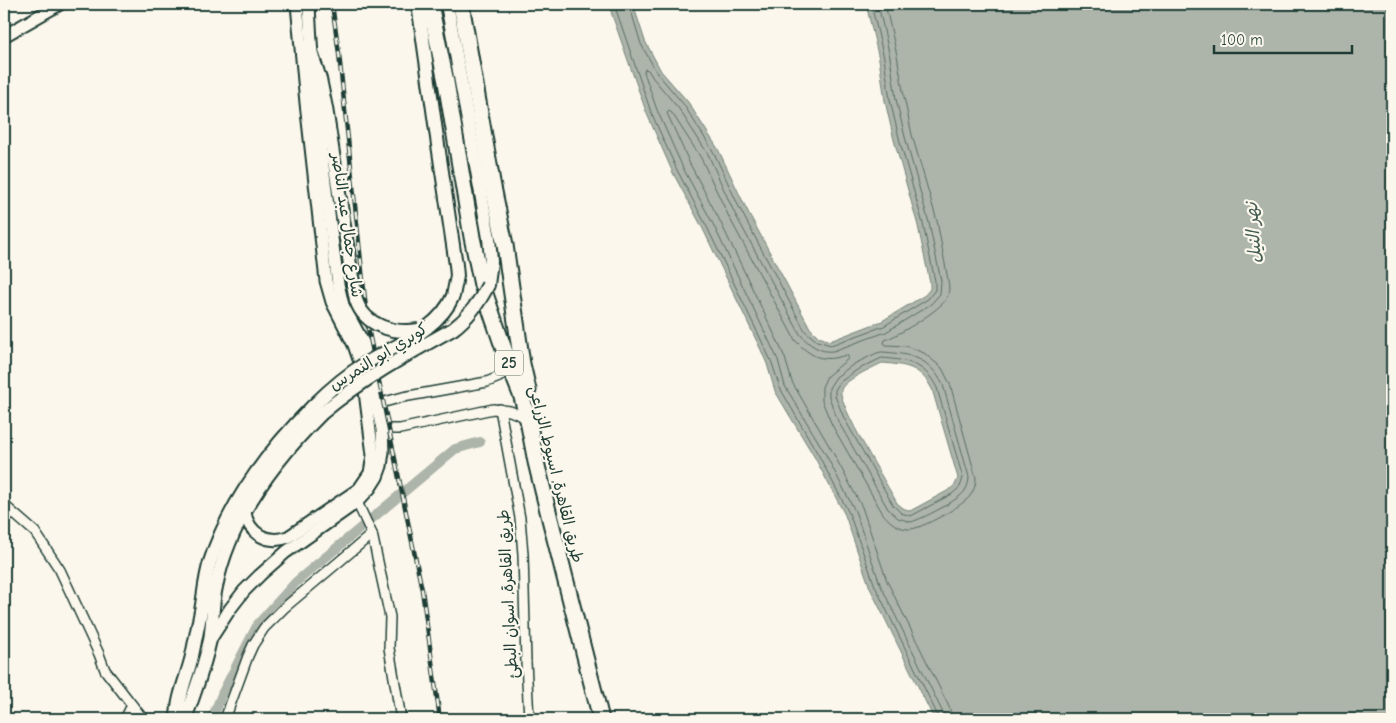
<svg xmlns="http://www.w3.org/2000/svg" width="1396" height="723" font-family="'Comic Neue','Playpen Sans Arabic',sans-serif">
  <rect width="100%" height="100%" fill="#fbf7ec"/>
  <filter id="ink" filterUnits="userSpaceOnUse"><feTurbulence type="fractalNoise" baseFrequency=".02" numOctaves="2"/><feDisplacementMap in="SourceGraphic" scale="10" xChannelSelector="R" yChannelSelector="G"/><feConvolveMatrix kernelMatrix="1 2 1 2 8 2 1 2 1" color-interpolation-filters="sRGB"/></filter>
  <g filter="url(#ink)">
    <path fill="#adb4aa" stroke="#74847b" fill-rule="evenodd" d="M609 4H633L645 41 661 71 688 102 718 149 745 206 810 328 819 337 830 341 882 321 925 295 930 289V283L918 226 894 140 885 101 879 59 866 4H1392V719H934L870 588 845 515 815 458 775 391 767 364 761 350 702 227 673 173 647 114 612 15ZM882 363C905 365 920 366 932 389L958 478 955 485 949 490 910 511 903 508 897 503C888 486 837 403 841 390 844 380 872 368 882 363Z"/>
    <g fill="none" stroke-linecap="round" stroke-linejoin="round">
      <g stroke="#586d63" stroke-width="1">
        <path d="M614 4 651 112 677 170 706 225 765 348 772 363 780 388 819 456 849 513 875 586 938 716V719"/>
        <path d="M629 4 641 44 657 73 684 105 713 151 740 209 805 331 817 341 831 345 884 326 928 299 935 290V281L923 224 899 138 890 100 884 58 871 4"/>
        <path d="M878 4 890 57 896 99 905 137 929 223 941 281 940 294 931 304 886 332 833 351C820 353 808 344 800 334L734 212 708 154 679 109 653 78 648 70 645 69 644 72 657 110 683 168 712 222 771 345 778 360 785 386 825 453 855 511 880 584 943 713 944 719"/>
        <path d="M885 4 897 55 904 97 912 135 937 221 948 280C949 286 950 293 946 299 940 310 899 335 885 340L884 343 886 345 906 346 924 353 942 368 950 384 976 478C976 484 974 491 970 496 964 505 920 530 909 529 898 529 890 522 883 514L832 425 822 401V387L827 376 848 359V356L846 355C822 363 811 357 795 340L728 215 701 158 672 113 669 111 667 113 690 164 719 219 778 342 785 358 792 382 831 449 862 507 887 581 950 709 952 719"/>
        <path d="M882 352C911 354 929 357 943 385L969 477C969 482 967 488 964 492 957 501 922 519 911 522L898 518 888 509 838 421 829 397V388L836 377 854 364 877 353Z"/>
        <path d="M882 358C907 360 925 363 937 388L963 478 960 487 952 494 911 516 901 513 893 505 844 418 835 396V390L840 382 857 370Z"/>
      </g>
      <path stroke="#adb4aa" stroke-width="10" d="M212 719 223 692 258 624 296 582 455 449 480 442"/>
      <defs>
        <g id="minor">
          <path d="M377 404 403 397 487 382 499 377 510 367"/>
          <path d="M500 409 520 518 523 554 526 662 529 719"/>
          <path d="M382 429H400L493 409 510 411 520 415 528 420"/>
          <path d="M357 502 372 534 390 617 389 648 401 719"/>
          <path d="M4 505 35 532 60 570 99 654 105 670 143 719"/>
          <path d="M125 719 132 705"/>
          <path d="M225 719 248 656 253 645 264 628 284 608 372 534"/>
        </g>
        <g id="tertiary">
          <path d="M4 36 60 4"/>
          <path d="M245 513C249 533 267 545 288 537L359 489 370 473 373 455 362 368 354 345 332 302 326 281 306 103 297 4"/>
          <path d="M210 640 230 609 244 591 260 575 286 552 357 502 370 488 377 477 381 466 383 452 382 429 364 344 343 305 338 284C326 191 313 98 309 4"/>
        </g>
        <g id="secondary">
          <path d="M418 4 438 145 456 265 457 276 453 296"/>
          <path d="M447 4 489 238 491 261 488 285"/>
          <path d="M311 52 320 79 326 108 353 284"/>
          <path d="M177 719C177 698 187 677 192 656 195 641 198 626 201 611 204 594 205 578 210 562 229 503 269 450 313 406"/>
          <path d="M184 719C188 712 191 703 194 694 200 677 206 658 210 640 213 622 212 604 216 587 229 520 274 461 321 414"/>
        </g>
        <g id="trunk">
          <path d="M430 4 446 82 472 237 482 285 510 367 522 397 528 420 536 462 550 519 601 719"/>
          <path d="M461 4 492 182 505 245 522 364 528 390"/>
        </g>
      </defs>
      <use href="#minor" stroke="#1f3d34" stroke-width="12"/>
      <use href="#tertiary" stroke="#1f3d34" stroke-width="15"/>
      <use href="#secondary" stroke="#1f3d34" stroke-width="16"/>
      <use href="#trunk" stroke="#1f3d34" stroke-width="19"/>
      <use href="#minor" stroke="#fbf7ec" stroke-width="9"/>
      <use href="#tertiary" stroke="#fbf7ec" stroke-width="11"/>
      <use href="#secondary" stroke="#fbf7ec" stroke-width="12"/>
      <use href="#trunk" stroke="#fbf7ec" stroke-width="15"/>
      <defs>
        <path id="rail" d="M332 4 339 54 368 328 422 590 440 719"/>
      </defs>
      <use href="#rail" stroke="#1f3d34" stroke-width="4.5"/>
      <use href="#rail" stroke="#fbf7ec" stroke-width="2.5" stroke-dasharray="8" stroke-linecap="butt"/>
      <defs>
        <g id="secondary-bridge">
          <path d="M353 284C354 289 355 295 356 300 365 327 395 334 419 330"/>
          <path d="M313 406C329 390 346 375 366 363 397 344 438 331 453 296"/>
          <path d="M321 414C361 380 406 355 453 329 469 317 479 303 488 285"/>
        </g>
      </defs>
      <use href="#secondary-bridge" stroke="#1f3d34" stroke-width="16" stroke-linecap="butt"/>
      <use href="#secondary-bridge" stroke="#fbf7ec" stroke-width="12"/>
    </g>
  </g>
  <g text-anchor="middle" stroke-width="4.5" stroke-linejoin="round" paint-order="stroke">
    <rect fill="#fbf7ec" stroke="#61756b" stroke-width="1" x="495" y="350.5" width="28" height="25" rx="4"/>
    <g font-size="15" font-weight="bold" fill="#1f3d34">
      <text x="509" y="368">25</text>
    </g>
    <g font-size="16" fill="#1f3d34" stroke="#fbf7ec">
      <text transform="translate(348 225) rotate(82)" y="6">شارع جمال عبد الناصر</text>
      <text transform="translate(378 356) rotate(-32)" y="6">كوبري ابو النمرس</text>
      <text transform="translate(557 474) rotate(76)" y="6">طريق القاهرة, اسيوط الزراعى</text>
      <text transform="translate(507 594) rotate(-93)" y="6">طريق القاهرة, اسوان البطئ</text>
    </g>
    <g font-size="18" font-style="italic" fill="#425b52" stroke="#fbf7ec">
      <text transform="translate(1253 233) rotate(-94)" y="6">نهر النيل</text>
    </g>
  </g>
  <rect width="1396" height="723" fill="none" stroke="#fbf7ec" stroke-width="20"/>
  <rect x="10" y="10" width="1376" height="703" fill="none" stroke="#1f3d34" stroke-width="2" filter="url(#ink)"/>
  <path d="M1214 45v8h138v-8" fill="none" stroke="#1f3d34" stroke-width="2.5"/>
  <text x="1221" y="45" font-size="15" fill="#1f3d34" stroke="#fbf7ec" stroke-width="4" paint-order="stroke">100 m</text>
</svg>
